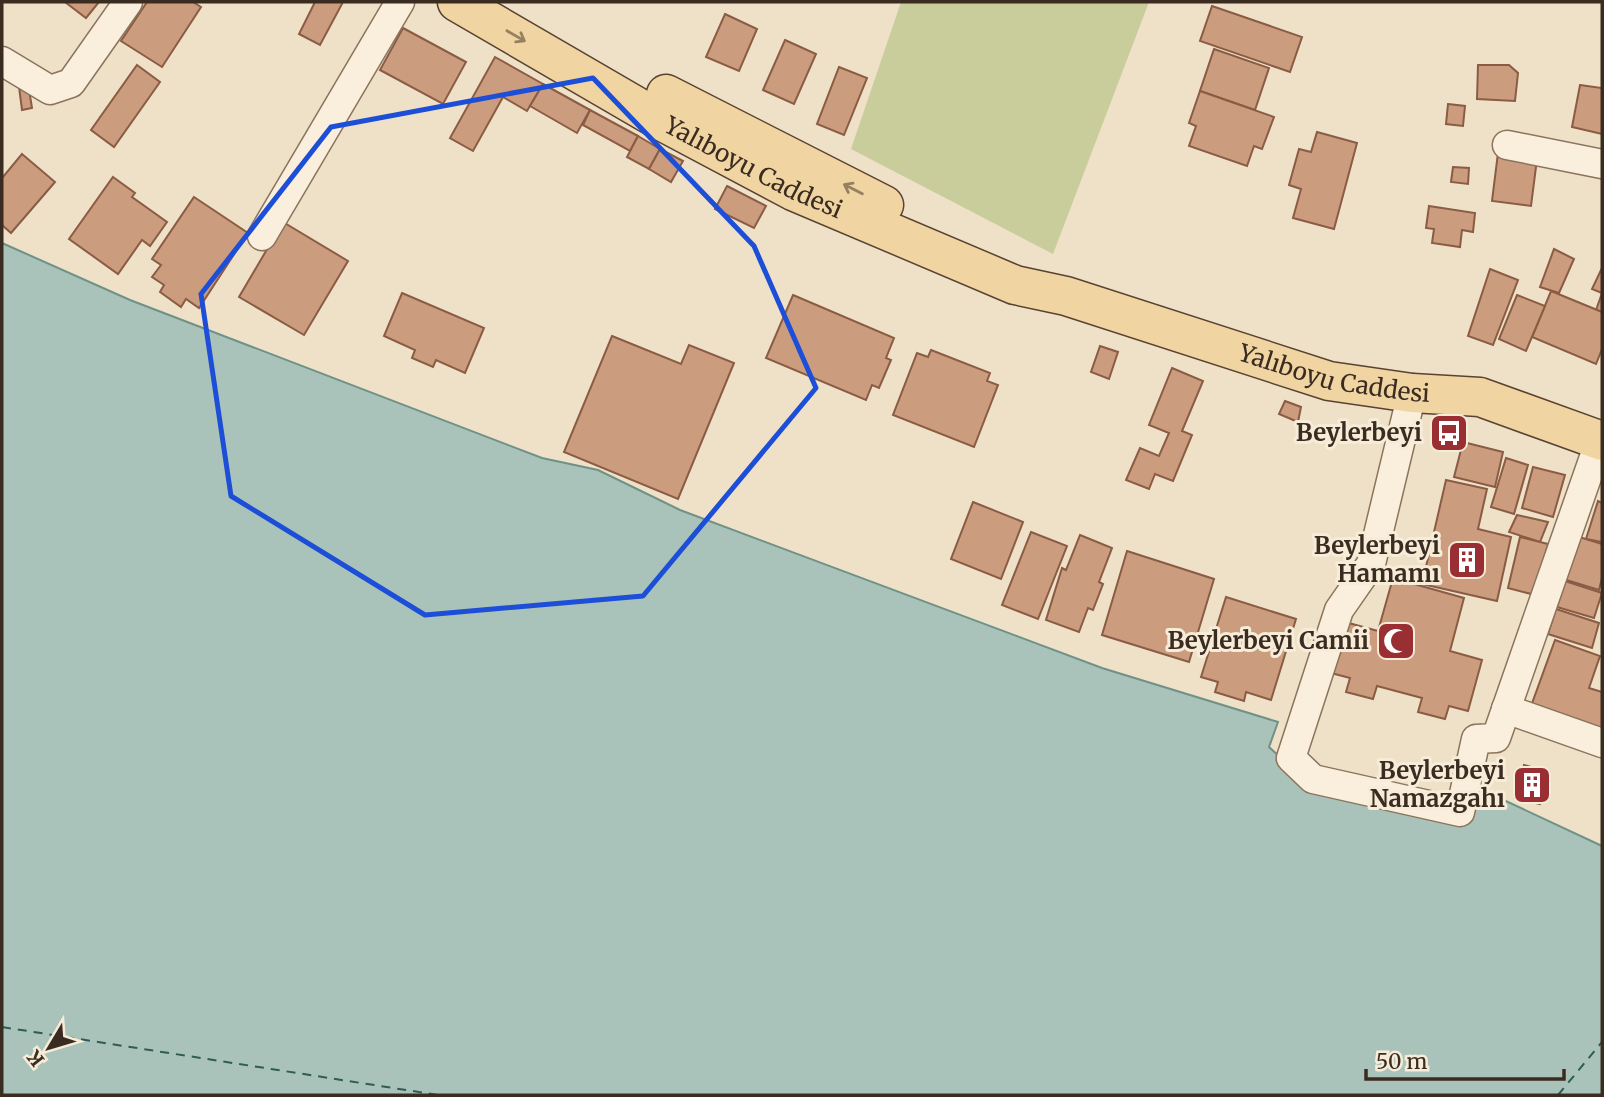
<svg xmlns="http://www.w3.org/2000/svg" width="1604" height="1097" font-family="Merriweather,serif">
  <rect width="100%" height="100%" fill="#eee1c8"/>
  <path fill="#c9cd9c" d="M901 2H1149L1053 254 851 149Z"/>
  <path fill="#a9c3ba" stroke="#709187" stroke-width="2" d="M2 243 130 300 542 458 598 470 680 510 1102 668 1278 722 1269 747 1308 783 1446 818 1478 788 1602 846V1095H2Z"/>
  <g fill="none" stroke-linecap="round" stroke-linejoin="round">
    <g stroke="#305b56" stroke-width="2" stroke-dasharray="9 7" stroke-linecap="butt">
      <path d="M2 1027 438 1095"/>
      <path d="M1558 1095 1602 1042"/>
    </g>
  </g>
  <g fill="#cc9c7f" stroke="#8a5c43" stroke-width="2">
    <path d="M65 2H99L86 18Z"/>
    <path d="M147 2H193L201 7 162 67 121 41Z"/>
    <path d="M315 2H343L320 45 299 34Z"/>
    <path d="M1212 6 1302 37 1290 72 1200 41Z"/>
    <path d="M725 14 757 29 739 71 706 57Z"/>
    <path d="M403 28 466 62 443 104 380 70Z"/>
    <path d="M785 40 816 54 794 104 763 90Z"/>
    <path d="M1214 49 1269 68 1255 110 1200 91Z"/>
    <path d="M495 57 543 84 527 111 503 97 473 151 450 138Z"/>
    <path d="M137 65 160 82 114 147 91 130Z"/>
    <path d="M1478 65H1509L1518 73 1515 101 1477 99Z"/>
    <path d="M839 67 867 78 844 135 817 124Z"/>
    <path d="M27 77 32 108 22 110 18 79Z"/>
    <path d="M543 84 590 110 577 133 530 106Z"/>
    <path d="M1580 85 1602 88V134L1572 127Z"/>
    <path d="M1200 91 1274 117 1262 149 1254 146 1247 166 1189 146 1196 126 1189 123Z"/>
    <path d="M1448 104 1465 106 1463 126 1446 124Z"/>
    <path d="M590 110 638 136 630 151 583 125Z"/>
    <path d="M1317 132 1357 143 1334 229 1293 218 1301 189 1289 185 1299 149 1311 152Z"/>
    <path d="M638 136 660 149 649 169 627 157Z"/>
    <path d="M660 149 683 161 671 182 649 169Z"/>
    <path d="M1498 153 1537 159 1531 206 1492 201Z"/>
    <path d="M22 154 55 182 11 233 2 225V178Z"/>
    <path d="M1453 167 1469 168 1468 184 1451 182Z"/>
    <path d="M113 177 135 193 132 197 167 222 150 246 142 240 118 274 69 239Z"/>
    <path d="M727 186 766 206 754 228 715 209Z"/>
    <path d="M194 197 248 233 199 308 186 299 181 307 160 292 164 285 152 277 161 265 152 259Z"/>
    <path d="M1429 206 1475 213 1473 232 1462 230 1460 247 1432 243 1434 229 1426 228Z"/>
    <path d="M283 222 348 261 304 335 239 297Z"/>
    <path d="M1554 249 1574 259 1559 293 1540 287Z"/>
    <path d="M1602 268V312L1596 310 1602 293 1592 289Z"/>
    <path d="M1490 269 1518 280 1493 345 1468 336Z"/>
    <path d="M1551 291 1602 312V349L1596 364 1532 337Z"/>
    <path d="M402 293 484 328 465 373 436 360 433 367 412 358 415 350 384 336Z"/>
    <path d="M793 295 894 338 886 358 891 360 879 388 872 385 866 400 766 358Z"/>
    <path d="M1517 295 1545 306 1526 351 1499 339Z"/>
    <path d="M612 336 681 364 689 345 734 363 678 499 564 452Z"/>
    <path d="M1100 346 1118 352 1109 379 1091 372Z"/>
    <path d="M931 350 990 373 987 381 998 385 974 447 893 415 917 353 928 357Z"/>
    <path d="M1172 368 1203 381 1182 431 1192 435 1173 481 1155 474 1149 489 1126 480 1140 448 1159 456 1169 433 1149 425Z"/>
    <path d="M1285 401 1301 407 1298 422 1279 414Z"/>
    <path d="M1463 442 1503 452 1495 487 1454 477Z"/>
    <path d="M1506 458 1528 465 1514 514 1491 507Z"/>
    <path d="M1533 467 1565 475 1553 517 1522 508Z"/>
    <path d="M1446 480 1487 489 1478 529 1511 537 1497 601 1422 584Z"/>
    <path d="M1598 501 1602 503V542L1586 539Z"/>
    <path d="M973 502 1023 522 1001 579 951 559Z"/>
    <path d="M1517 515 1548 522 1540 542 1509 532Z"/>
    <path d="M1031 532 1067 546 1038 619 1002 605Z"/>
    <path d="M1080 535 1112 548 1099 582 1103 584 1093 610 1088 608 1079 632 1046 620 1062 568 1066 570Z"/>
    <path d="M1576 536 1602 544V578L1599 590 1563 579Z"/>
    <path d="M1520 537 1548 544 1535 595 1508 588Z"/>
    <path d="M1127 551 1214 579 1189 662 1102 635Z"/>
    <path d="M1393 578 1464 598 1450 651 1482 660 1468 711 1449 706 1445 719 1418 712 1422 698 1377 686 1373 699 1346 692 1350 678 1331 673 1345 622 1378 631Z"/>
    <path d="M1565 581 1602 593 1594 618 1557 607Z"/>
    <path d="M1226 597 1296 619 1271 700 1246 692 1244 701 1215 692 1218 682 1201 677Z"/>
    <path d="M1556 609 1599 623 1592 648 1548 634Z"/>
    <path d="M1555 640 1600 656 1589 688 1602 692V735L1530 709Z"/>
    <path d="M1524 765 1549 772 1540 804 1515 798Z"/>
  </g>
  <g fill="none" stroke-linecap="round" stroke-linejoin="round">
    <defs>
      <g id="street">
        <path d="M2 61 50 90 71 83 128 2"/>
        <path d="M1507 145 1602 164"/>
        <path d="M262 236 400 2"/>
        <path d="M1412 393 1371 564 1339 610 1291 758 1313 779 1460 812 1476 739 1496 738 1600 440"/>
        <path d="M1506 709 1602 743"/>
      </g>
      <g id="primary">
        <path id="s1" d="M457 2 665 123 793 191 1015 285 1066 296 1329 381 1412 393 1480 397 1602 441"/>
        <path d="M666 94 884 205"/>
      </g>
    </defs>
    <use href="#street" stroke="#8b735d" stroke-width="31"/>
    <use href="#primary" stroke="#594231" stroke-width="41"/>
    <use href="#street" stroke="#f9efdc" stroke-width="28"/>
    <use href="#primary" stroke="#f0d4a2" stroke-width="38"/>
  </g>
  <defs><path id="oneway-shaft" d="M-6 0H5M1.5-3L5.5 0L1.5 3" fill="none" stroke-width="1.6" stroke-linecap="round" stroke-linejoin="round" transform="scale(1.75)"/></defs>
  <g stroke="#968062">
    <use href="#oneway-shaft" transform="translate(516 36) rotate(30)"/>
    <use href="#oneway-shaft" transform="translate(853 189) rotate(-153)"/>
  </g>
  <path fill="none" stroke="#1d4ed8" stroke-width="5" stroke-linejoin="round" d="M593 78 754 246 816 388 643 596 425 615 231 496 201 294 331 127Z"/>
  <defs>
    <symbol id="bus-square" viewBox="-11 -11 22 22"><rect x="-9" y="-9" width="18" height="18" rx="4" fill="#992e33" stroke="#f6ecd8"/><path d="M-5-6H5V4H4V6H2V4H-2V6H-4V4H-5ZM-3.5-4V0h7V-4ZM-3.5 1.2v1.5H-2V1.2ZM2 1.2v1.5H3.5V1.2Z" fill="#fff"/></symbol>
    <symbol id="building-square" viewBox="-11 -11 22 22"><rect x="-9" y="-9" width="18" height="18" rx="4" fill="#992e33" stroke="#f6ecd8"/><path d="M-4-6H4V6H1V3H-1V6H-4ZM-2.5-4.3h1.7v1.8h-1.7ZM.8-4.3h1.7v1.8H.8ZM-2.5-1h1.7V.8h-1.7ZM.8-1h1.7V.8H.8Z" fill="#fff"/></symbol>
    <symbol id="mosque-square" viewBox="-11 -11 22 22"><rect x="-9" y="-9" width="18" height="18" rx="4" fill="#992e33" stroke="#f6ecd8"/><path d="M3.5-4.9A6 6 0 1 0 3.5 4.9A5 5 0 1 1 3.5-4.9Z" fill="#fff"/></symbol>
  </defs>
  <g fill-rule="evenodd">
    <use href="#bus-square" x="1427" y="411" width="44" height="44"/>
    <use href="#building-square" x="1445" y="538" width="44" height="44"/>
    <use href="#mosque-square" x="1374" y="619" width="44" height="44"/>
    <use href="#building-square" x="1510" y="763" width="44" height="44"/>
  </g>
  <g text-anchor="middle" stroke-width="6" stroke-linejoin="round" paint-order="stroke">
    <g font-size="24" fill="#3b2c21" stroke="#f6ecd8">
      <text dy="8" stroke="none"><textPath href="#s1" startOffset="340">Yalıboyu Caddesi</textPath></text>
      <text dy="8" stroke="none"><textPath href="#s1" startOffset="959">Yalıboyu Caddesi</textPath></text>
    </g>
    <g font-size="24" font-weight="bold" fill="#3b2c21" stroke="#f6ecd8" text-anchor="end">
      <text x="1422" y="441">Beylerbeyi</text>
      <text x="1440" y="554">Beylerbeyi<tspan x="1440" dy="28">Hamamı</tspan></text>
      <text x="1369" y="649">Beylerbeyi Camii</text>
      <text x="1505" y="779">Beylerbeyi<tspan x="1505" dy="28">Namazgahı</tspan></text>
    </g>
  </g>
  <rect width="1604" height="1097" fill="none" stroke="#3b2c21" stroke-width="7"/>
  <g transform="translate(49 1048) rotate(232)" stroke="#f6ecd8" stroke-width="5" paint-order="stroke">
  <path d="M0-5L12 26L0 18L-12 26Z" fill="#3b2c21"/>
  <text y="-10" font-size="19" font-weight="bold" text-anchor="middle" fill="#3b2c21">K</text>
  </g>
  <path d="M1366 1069v10h198v-10" fill="none" stroke="#3b2c21" stroke-width="3.5"/>
  <text x="1376" y="1069" font-size="21" fill="#3b2c21" stroke="#f6ecd8" stroke-width="5" paint-order="stroke">50 m</text>
</svg>
